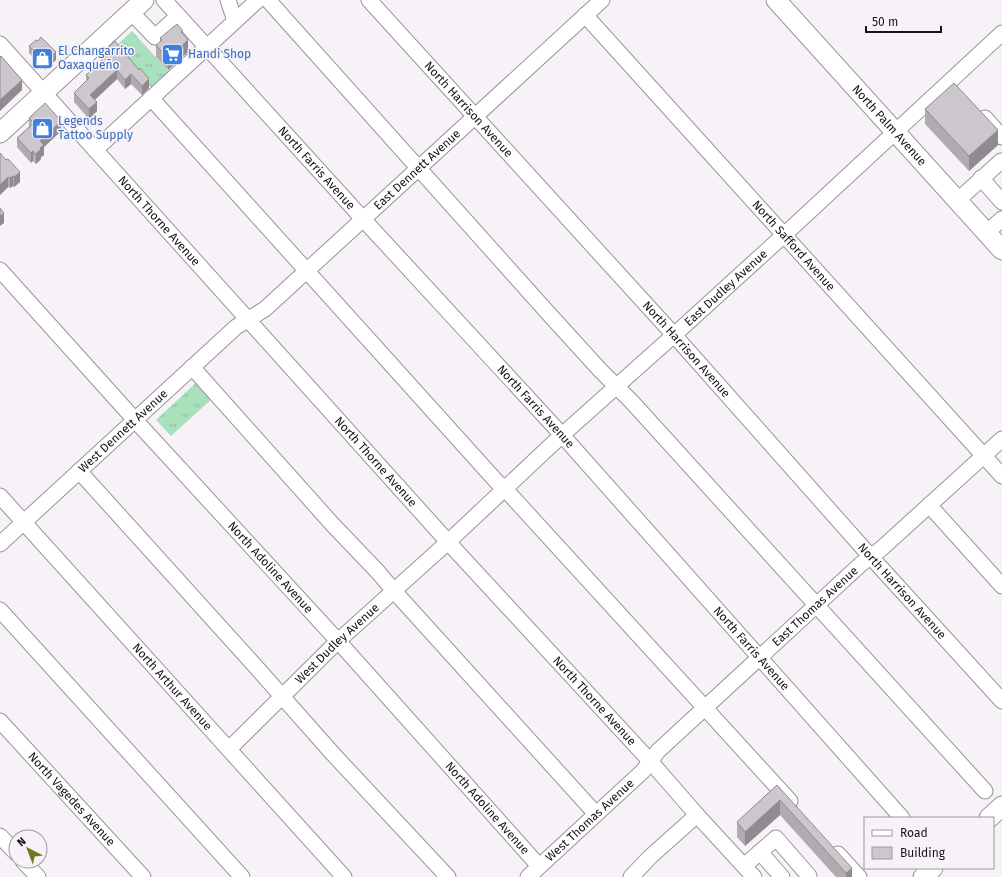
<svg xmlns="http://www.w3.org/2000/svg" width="1002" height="877" font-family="'Fira Sans',sans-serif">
  <defs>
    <pattern id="grass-tufts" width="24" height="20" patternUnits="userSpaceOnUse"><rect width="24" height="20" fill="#a9e1bd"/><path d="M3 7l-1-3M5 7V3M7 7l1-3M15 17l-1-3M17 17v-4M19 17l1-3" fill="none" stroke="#91c0a2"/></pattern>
  </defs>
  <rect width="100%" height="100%" fill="#f6f2f7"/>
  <g fill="url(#grass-tufts)">
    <path d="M132 31 172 75 155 92 115 47Z"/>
    <path d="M198 381 213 398 171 436 156 420Z"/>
  </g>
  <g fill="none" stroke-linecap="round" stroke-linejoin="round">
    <defs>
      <g id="minor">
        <path id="s1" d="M164 0 363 219 562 435 902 818"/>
        <path d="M228 0 235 21"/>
        <path d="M268 0 549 314 600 370 632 402 985 791"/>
        <path id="s2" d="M369 0 674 335 871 557 1002 701"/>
        <path d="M131 12 155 37 178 16"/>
        <path id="s3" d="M585 15 1002 476"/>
        <path id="s4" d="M0 44 448 542 650 761 697 815 754 877"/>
        <path d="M151 98 497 482 505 489 790 801"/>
        <path d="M985 118 1002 137"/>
        <path d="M95 150 258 0"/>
        <path d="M981 178 1002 202"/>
        <path d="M957 201 1001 161 1002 162"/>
        <path d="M986 233 1002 219"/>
        <path id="s5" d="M0 270 135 420 338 641 539 866"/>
        <path d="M192 367 333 525 378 572 394 591 596 814"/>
        <path d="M79 471 257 668 333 754 448 877"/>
        <path id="s6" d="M0 496 344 877"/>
        <path d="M929 505 1002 586"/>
        <path id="s7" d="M0 544 236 327 265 309 602 0"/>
        <path d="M0 610 242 877"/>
        <path id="s8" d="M0 721 143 877"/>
        <path id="s9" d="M229 749 338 641 448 542 562 435 674 335 784 235 1002 33"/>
        <path d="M0 836 16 853"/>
        <path d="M760 852 782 877"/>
        <path d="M838 854 859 877"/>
        <path d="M23 861 38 877"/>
        <path d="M744 866 776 838 809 876 808 877"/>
        <path id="s10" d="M528 877 643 771 658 751 861 564 881 549 1002 439"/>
        <path d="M631 877 650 857 697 815"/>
      </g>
      <g id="major">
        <path id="s11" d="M776 0 1002 250"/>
        <path d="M0 133 144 0"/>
        <path d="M989 818 1002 806"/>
        <path d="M923 877 933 868"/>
      </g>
    </defs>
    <use href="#minor" stroke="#999599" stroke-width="17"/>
    <use href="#major" stroke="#999599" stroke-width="21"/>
    <use href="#minor" stroke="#fff" stroke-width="15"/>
    <use href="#major" stroke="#fff" stroke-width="19"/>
  </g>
  <g fill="#afabaf">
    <path d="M183 35 188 52 168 70 156 57V45L160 42V38Z"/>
    <path d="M38 41 56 60 45 70 29 53V46Z"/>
    <path d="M102 53 149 88 142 95 131 84 125 89 117 79 95 100 97 111 89 119 74 102V93L86 81V75L102 61Z"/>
    <path d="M925 109 998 145 969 171 925 124Z"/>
    <path d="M29 118 61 131 44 147V155L41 157V159L36 164 33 161 31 163 17 147V138L29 127Z"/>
    <path d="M0 153 20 182 14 187 13 186 10 188 8 187 0 195Z"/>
    <path d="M777 785 852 877H836L780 815 745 846 737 837V822Z"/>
  </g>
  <g fill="#8f8b8f">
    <path d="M188 40V52L168 70V59Z"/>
    <path d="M56 52V60L45 70V62Z"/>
    <path d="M117 70V79L90 104V95Z"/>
    <path d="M131 74V84L125 89V80Z"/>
    <path d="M149 79V88L142 95V86Z"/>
    <path d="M22 80V90L0 111V100Z"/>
    <path d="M97 102V111L89 119V109Z"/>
    <path d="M61 121V131L44 147V155L41 157V159L36 164V154L40 141Z"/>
    <path d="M998 130V145L969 171V156Z"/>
    <path d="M33 151V161L31 163V153Z"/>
    <path d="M20 172V182L14 187V177Z"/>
    <path d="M13 176V186L10 188V178Z"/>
    <path d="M8 177V187L0 195V185Z"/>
    <path d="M4 213V223L0 226V216Z"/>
    <path d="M780 800V815L745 846V832Z"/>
    <path d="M852 868V877H846V873Z"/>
  </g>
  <g fill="#ccc7cc" stroke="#8f8b8f">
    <path d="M177 24 183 31 181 32 188 40 168 59 156 45 162 40 160 38Z"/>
    <path d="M41 37 56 52 45 62 29 46 36 40 38 41Z"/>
    <path d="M115 41 139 70 140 68 149 79 142 86 131 74 125 80 117 70 90 95 97 102 89 109 74 93 89 78 86 75 105 57 102 53Z"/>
    <path d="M1 56 22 80 0 100V57Z"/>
    <path d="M954 83 998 130 969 156 925 109Z"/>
    <path d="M45 103 61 121 40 141 44 145 40 148 41 149 36 154 33 151 31 153 17 138 34 123 29 118Z"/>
    <path d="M0 153 6 160 8 159 20 172 14 177 13 176 10 178 8 177 0 185Z"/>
    <path d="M0 208 4 213 0 216Z"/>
    <path d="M777 785 852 868 846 873 780 800 745 832 737 822Z"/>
  </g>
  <defs>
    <symbol id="supermarket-square" viewBox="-11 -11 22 22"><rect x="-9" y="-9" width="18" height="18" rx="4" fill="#3f7fe0" stroke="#f6f2f7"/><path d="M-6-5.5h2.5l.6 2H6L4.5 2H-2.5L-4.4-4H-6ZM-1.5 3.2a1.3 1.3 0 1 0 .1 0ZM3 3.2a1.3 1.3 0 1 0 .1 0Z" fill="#fff"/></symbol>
    <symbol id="shop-square" viewBox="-11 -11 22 22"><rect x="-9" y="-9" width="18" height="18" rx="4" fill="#3f7fe0" stroke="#f6f2f7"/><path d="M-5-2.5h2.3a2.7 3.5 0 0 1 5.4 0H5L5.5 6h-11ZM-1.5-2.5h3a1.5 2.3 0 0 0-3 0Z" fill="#fff"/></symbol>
  </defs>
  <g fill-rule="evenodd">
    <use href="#supermarket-square" x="160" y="42" width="25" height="25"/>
    <use href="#shop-square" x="30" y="46" width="25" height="25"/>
    <use href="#shop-square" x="30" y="116" width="25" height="25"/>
  </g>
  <g text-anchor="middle" stroke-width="3" stroke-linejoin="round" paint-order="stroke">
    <g font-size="12" fill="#366cbe" stroke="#f6f2f7" text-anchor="start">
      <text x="58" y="55">El Changarrito<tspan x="58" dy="14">Oaxaqueño</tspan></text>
      <text x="188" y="58">Handi Shop</text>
      <text x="58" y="125">Legends<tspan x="58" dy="14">Tattoo Supply</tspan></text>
    </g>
    <g font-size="12" fill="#151415" stroke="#f6f2f7">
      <text dy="4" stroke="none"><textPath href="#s2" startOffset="148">North Harrison Avenue</textPath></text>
      <text dy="4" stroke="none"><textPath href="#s11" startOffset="169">North Palm Avenue</textPath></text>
      <text dy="4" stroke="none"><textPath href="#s1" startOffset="227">North Farris Avenue</textPath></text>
      <text dy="4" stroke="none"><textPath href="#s7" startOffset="561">East Dennett Avenue</textPath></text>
      <text dy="4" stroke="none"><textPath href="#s4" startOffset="238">North Thorne Avenue</textPath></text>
      <text dy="4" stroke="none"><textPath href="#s3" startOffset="311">North Safford Avenue</textPath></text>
      <text dy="4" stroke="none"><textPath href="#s9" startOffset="678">East Dudley Avenue</textPath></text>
      <text dy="4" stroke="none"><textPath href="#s2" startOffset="472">North Harrison Avenue</textPath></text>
      <text dy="4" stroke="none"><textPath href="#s1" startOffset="551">North Farris Avenue</textPath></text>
      <text dy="4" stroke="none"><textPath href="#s7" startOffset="167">West Dennett Avenue</textPath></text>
      <text dy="4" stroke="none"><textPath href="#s4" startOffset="562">North Thorne Avenue</textPath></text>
      <text dy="4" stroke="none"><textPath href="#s5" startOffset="402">North Adoline Avenue</textPath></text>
      <text dy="4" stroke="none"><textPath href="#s2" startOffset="796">North Harrison Avenue</textPath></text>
      <text dy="4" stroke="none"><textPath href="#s10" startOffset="395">East Thomas Avenue</textPath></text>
      <text dy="4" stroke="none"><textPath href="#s9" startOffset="151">West Dudley Avenue</textPath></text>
      <text dy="4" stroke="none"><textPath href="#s1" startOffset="875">North Farris Avenue</textPath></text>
      <text dy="4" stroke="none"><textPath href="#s6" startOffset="257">North Arthur Avenue</textPath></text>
      <text dy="4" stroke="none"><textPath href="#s4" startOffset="886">North Thorne Avenue</textPath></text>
      <text dy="4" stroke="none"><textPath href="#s8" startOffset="106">North Vagedes Avenue</textPath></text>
      <text dy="4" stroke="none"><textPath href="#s5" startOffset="726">North Adoline Avenue</textPath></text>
      <text dy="4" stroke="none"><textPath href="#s10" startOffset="84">West Thomas Avenue</textPath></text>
    </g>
  </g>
  <rect x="864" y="817" width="130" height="52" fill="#f6f2f7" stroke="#9c999d"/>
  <rect x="872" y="830" width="20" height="6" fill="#ffffff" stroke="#9c999d"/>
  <text x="900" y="837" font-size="12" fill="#151415">Road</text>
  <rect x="872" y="847" width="20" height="12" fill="#ccc7cc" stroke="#9c999d"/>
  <text x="900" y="857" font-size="12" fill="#151415">Building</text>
  <g transform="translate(28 849) rotate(318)"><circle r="19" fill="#f6f2f7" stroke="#9c999d"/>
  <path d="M0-3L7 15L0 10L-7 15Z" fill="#76771f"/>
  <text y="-6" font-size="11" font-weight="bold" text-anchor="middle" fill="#151415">N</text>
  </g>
  <path d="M866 26v6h75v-6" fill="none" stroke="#151415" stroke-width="2"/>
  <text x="872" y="26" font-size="12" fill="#151415" stroke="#f6f2f7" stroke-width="3" paint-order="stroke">50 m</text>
</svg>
